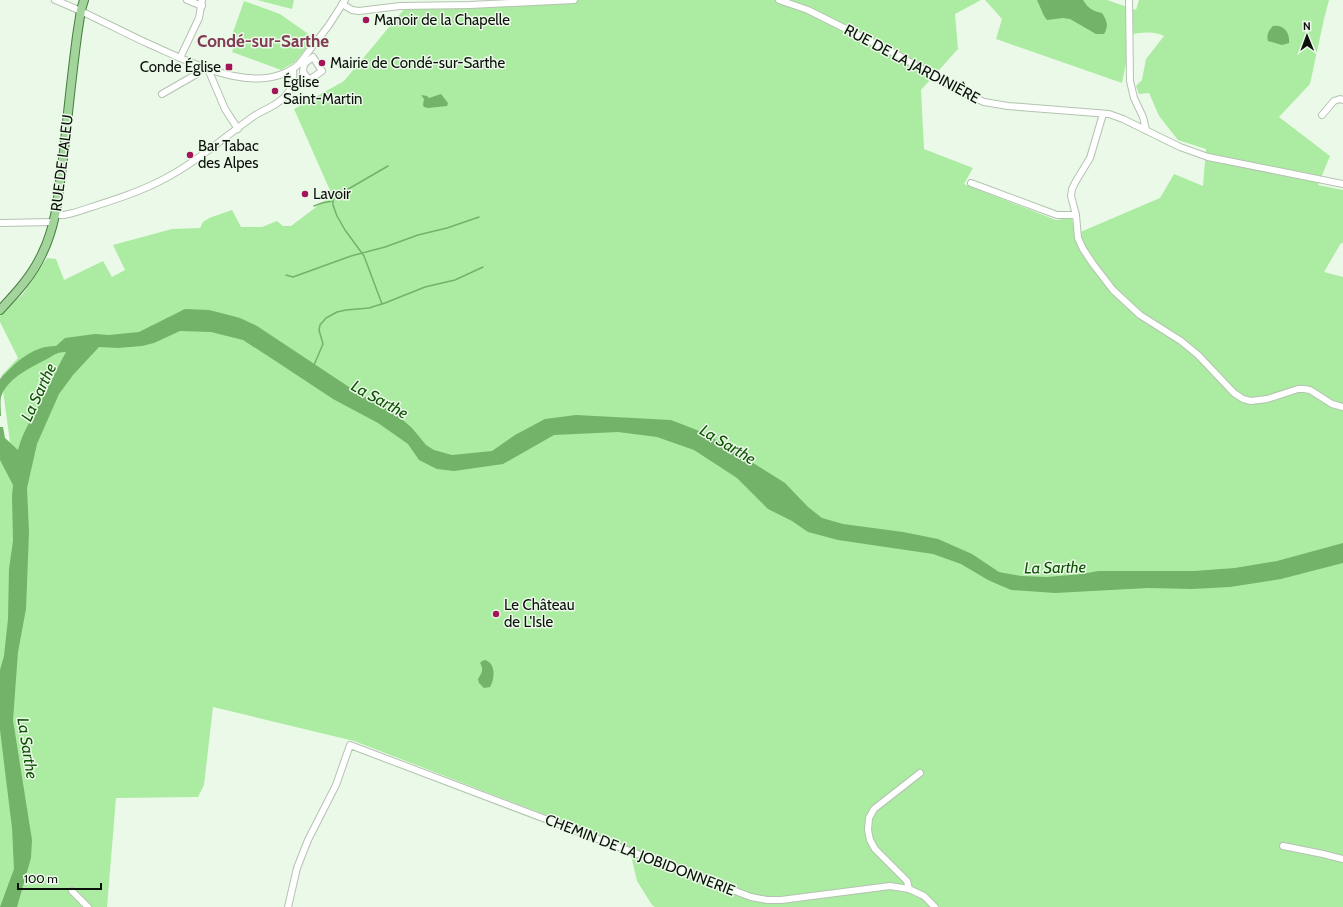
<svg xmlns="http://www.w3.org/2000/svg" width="1343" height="907" font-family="Cabin,sans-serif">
  <rect width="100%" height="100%" fill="#ebfae8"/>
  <g fill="#aceba2">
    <path d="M257 0H294L292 9Z"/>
    <path d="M512 0H981L955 14 958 49 921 90 924 149 973 168 964 184 1056 220 1071 218 1078 233 1160 198 1174 174 1203 186 1206 149 1178 140 1159 116 1149 93 1139 94 1136 86 1142 80 1146 59 1164 36C1152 30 1139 33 1127 35L1126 63 1122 83 996 39 1002 19 985 0H1107L1136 10 1139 0H1329L1324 19 1310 84 1279 117 1330 156 1318 185 1343 190V243H1341L1324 272 1343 277V907H655L652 905 637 881 629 847 354 741 213 707 204 785 198 797 116 798 107 907H0V445L10 442 1 376 18 358 0 322V314L23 294 47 258 56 259 64 280 103 261 112 277 125 270 113 245 172 229 200 228 203 222 209 218 232 210 241 227H262L277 221 283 226H291L332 195 294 109 344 81 405 8Z"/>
    <path d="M244 1 280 14 314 38 295 62 281 70 232 52 237 37 232 35Z"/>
  </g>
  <g fill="#72b269">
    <path d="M1037 0H1083C1088 8 1092 11 1102 13 1107 21 1109 26 1104 34H1096L1070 19 1063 18 1047 20 1044 16Z"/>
    <path d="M1273 26C1284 24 1290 33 1289 43L1282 45 1268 41C1266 35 1269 30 1273 26Z"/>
    <path d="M441 94 448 103 447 106 428 108 424 107 423 105 424 99 421 95 427 96 429 98Z"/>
    <path d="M185 309 209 310 221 313 240 318 257 326 352 389 396 414 412 428 426 445 434 450 452 455 492 451 515 435 545 419 576 415 671 420 707 434 785 483 808 507 822 518 843 524 903 532 938 539 972 554 999 572 1021 576 1047 577 1082 574 1098 571H1194L1235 568 1277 561 1343 543V563L1281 579 1230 587 1192 589 1148 588 1055 593 1011 590 988 580 961 564 933 554 838 540 808 532 792 521 768 509 737 478 694 450 657 437 618 432 554 435 503 464 454 471 437 469 419 460 408 444 378 423 333 399 274 360 243 340 211 332 180 331 154 343 142 346 118 348 99 347 73 375 59 394 37 444 27 488 29 532 26 609 18 652 13 720 32 840 31 858 17 907H0L14 869 12 828 0 730V670L4 656 8 619 9 569 13 541 12 496 13 485 0 460V427H3L5 438 18 450C23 431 30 422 39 405 49 387 56 369 66 352 55 352 52 357 43 361 28 369 7 379 1 397 0 402 1 410 1 416H0V379C16 362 32 346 56 346L65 338 95 334 109 335 139 332Z"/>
    <path d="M485 660C496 663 495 679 490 687L484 688 479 683 478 679C482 673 484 669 480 663L482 661Z"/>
  </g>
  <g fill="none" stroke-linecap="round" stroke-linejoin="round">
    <g stroke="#72b269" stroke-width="1.5">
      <path d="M314 206 322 203 333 201"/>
      <path d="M286 275 293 277 351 256 385 247 418 235 447 228 479 217"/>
      <path d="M382 304 364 256 345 230 337 216 333 205V200L338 195 388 166"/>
      <path d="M314 365 323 344 319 330 320 325 326 318 337 312 346 310 369 308 385 303 425 287 455 280 483 267"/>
    </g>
    <defs>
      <g id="minor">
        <path d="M55 0C88 13 118 30 149 44 190 62 259 99 299 64L329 25 345 0"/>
        <path d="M187 0 202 6"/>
        <path d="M779 0 808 10 896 54 962 92 984 102 1008 106 1109 114 1123 119 1180 147 1208 157 1343 184"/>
        <path d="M1129 0 1130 81 1134 98 1143 117 1146 130"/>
        <path d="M342 4 352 10 359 11 400 6 470 5 574 0"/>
        <path d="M313 57 322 71 309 80 303 72 304 64Z"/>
        <path d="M180 58 199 18 202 0"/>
        <path d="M208 69 225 109 238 129"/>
        <path d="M162 94 195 75 203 68"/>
        <path d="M1103 114 1090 158 1076 181 1072 189 1071 196 1076 215 1078 238 1083 249 1093 264 1113 290 1140 315 1181 341 1198 355 1234 393 1243 399 1251 401 1267 399 1298 389H1304L1310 390 1332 404 1343 407"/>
        <path d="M1322 115 1334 101 1340 99 1343 100"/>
        <path d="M971 183 1057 215H1076"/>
        <path d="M55 215H64L73 213C104 203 136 194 164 179 197 162 224 137 254 116 265 109 279 105 287 94 293 87 294 78 293 69"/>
        <path d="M0 223 54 222"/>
        <path d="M1283 846 1323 854 1343 859"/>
        <path d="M909 889 907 881 875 849 870 840 868 830 869 818 874 809 920 773"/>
        <path d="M72 891 88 907"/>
        <path d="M288 907 297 868 308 840 336 785 350 745 751 897 767 900H781L890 886 909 889 924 896 935 907"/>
      </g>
      <path id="major" d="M0 310C16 293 32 276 42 254 58 222 59 186 64 151 68 112 72 74 77 36L81 10 84 0"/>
    </defs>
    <use href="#minor" stroke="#b4c3b1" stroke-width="8"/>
    <use href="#major" stroke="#457e3e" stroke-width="10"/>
    <use href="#minor" stroke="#fff" stroke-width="6"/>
    <use href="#major" stroke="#a2d49b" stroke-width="8"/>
  </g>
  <g fill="#a21359" stroke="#ebfae8" stroke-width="1.5">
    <circle cx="366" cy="20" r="4"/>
    <circle cx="322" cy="63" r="4"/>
    <rect x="225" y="63" width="8" height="8" rx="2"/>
    <circle cx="275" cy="91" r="4"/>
    <circle cx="190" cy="155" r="4"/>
    <circle cx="305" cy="194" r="4"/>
    <circle cx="496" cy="614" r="4"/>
  </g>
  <g text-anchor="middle" stroke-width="3" stroke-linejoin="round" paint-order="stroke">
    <g font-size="15" fill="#0c110b" stroke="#ebfae8" text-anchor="start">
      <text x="374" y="25">Manoir de la Chapelle</text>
      <text x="330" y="68">Mairie de Condé-sur-Sarthe</text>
      <text x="221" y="72" text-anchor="end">Conde Église</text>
      <text x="283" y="87">Église<tspan x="283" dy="17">Saint-Martin</tspan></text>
      <text x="198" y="151">Bar Tabac<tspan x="198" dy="17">des Alpes</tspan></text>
      <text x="313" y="199">Lavoir</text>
      <text x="504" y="610">Le Château<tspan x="504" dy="17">de L'Isle</tspan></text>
    </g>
    <g font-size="15" fill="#0c110b" stroke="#ebfae8">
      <text transform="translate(912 64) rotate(28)" y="5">RUE DE LA JARDINIÈRE</text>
      <text transform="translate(62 163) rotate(-83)" y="5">RUE DE LALEU</text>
      <text transform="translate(640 855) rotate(21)" y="5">CHEMIN DE LA JOBIDONNERIE</text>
    </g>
    <g font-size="16" font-style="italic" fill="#105205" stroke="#ebfae8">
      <text transform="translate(38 392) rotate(-65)" y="6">La Sarthe</text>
      <text transform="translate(380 399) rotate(29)" y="6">La Sarthe</text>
      <text transform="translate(728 444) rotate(31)" y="6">La Sarthe</text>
      <text transform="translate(1055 567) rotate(-1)" y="6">La Sarthe</text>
      <text transform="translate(28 748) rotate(81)" y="6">La Sarthe</text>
    </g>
    <g font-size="17" font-weight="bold" fill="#823c56" stroke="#ebfae8">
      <text x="263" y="47">Condé-sur-Sarthe</text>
    </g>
  </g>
  <g transform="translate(1307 36) rotate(359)" stroke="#ebfae8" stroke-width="3" paint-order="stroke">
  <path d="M0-3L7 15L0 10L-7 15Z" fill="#0c110b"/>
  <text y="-6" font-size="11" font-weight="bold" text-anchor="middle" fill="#0c110b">N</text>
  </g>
  <path d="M18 883v6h83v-6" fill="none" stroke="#0c110b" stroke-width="2"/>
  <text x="24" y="883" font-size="12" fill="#0c110b" stroke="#ebfae8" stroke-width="3" paint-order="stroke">100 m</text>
</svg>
